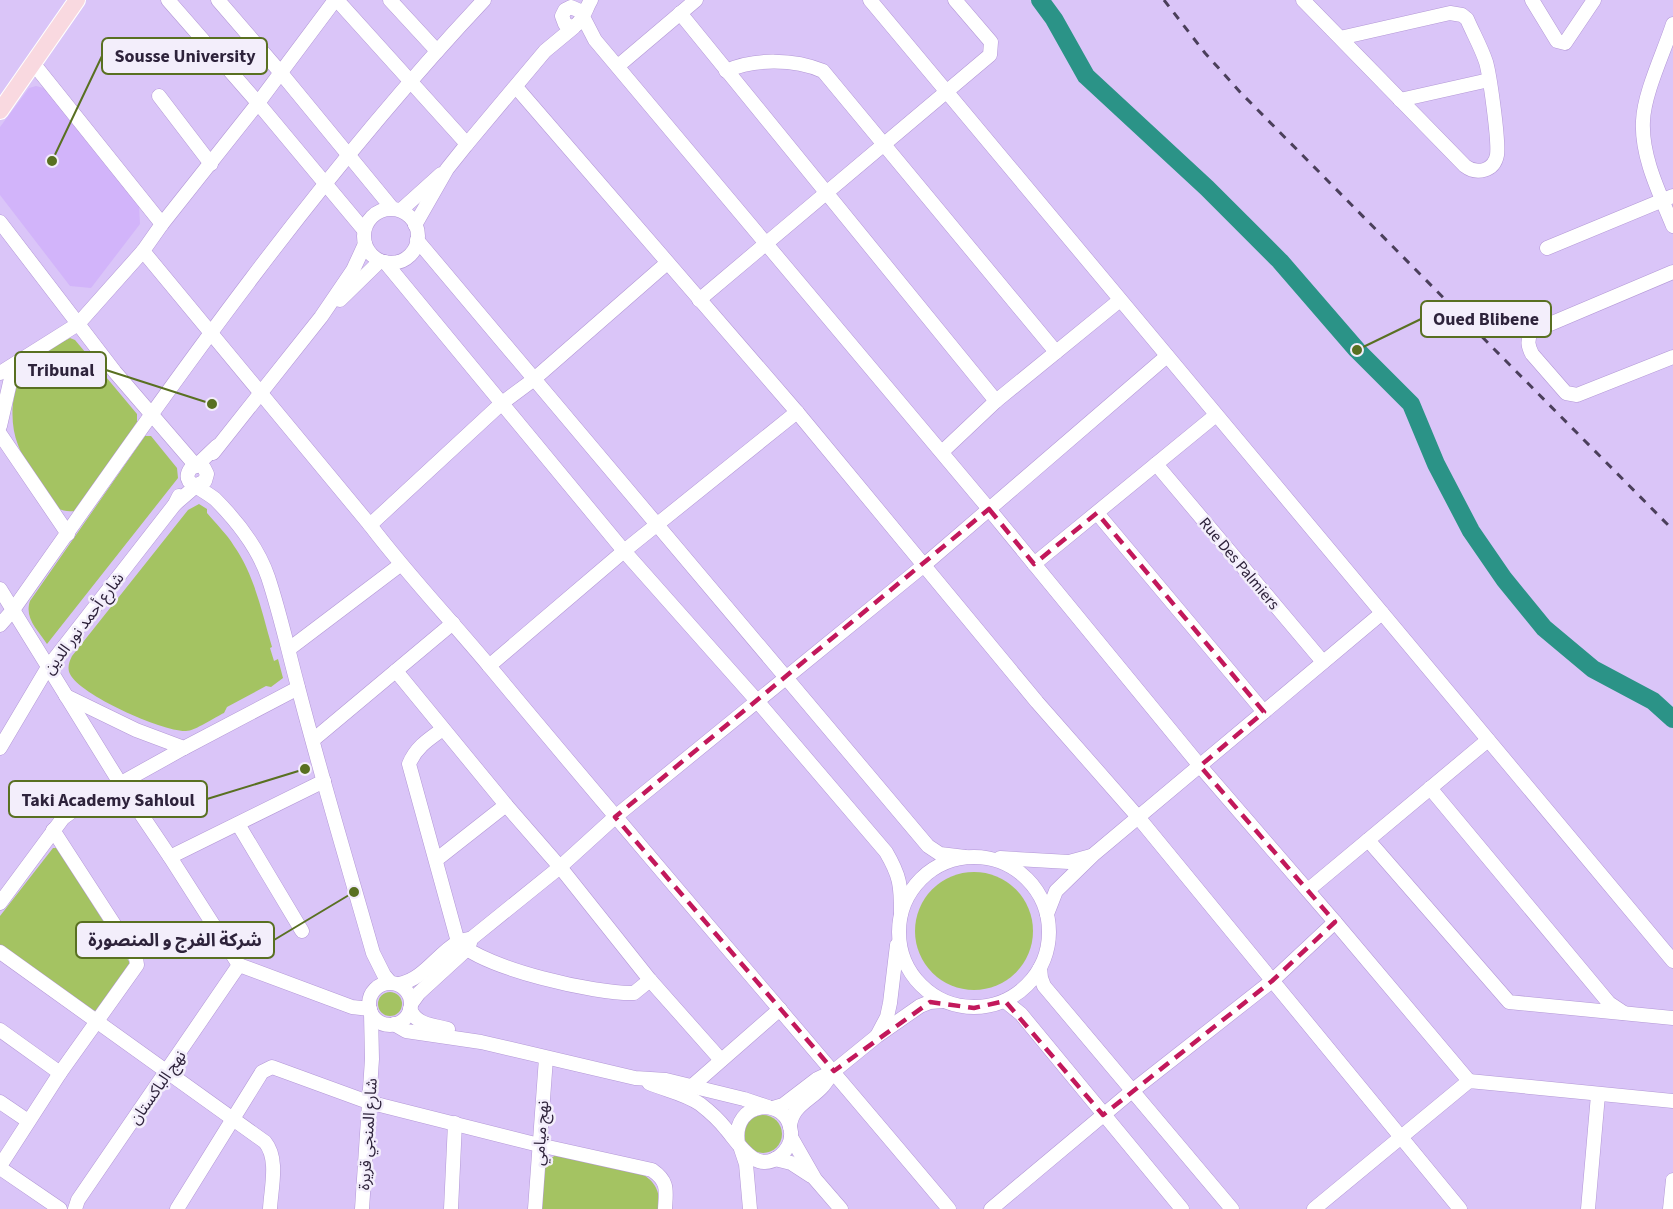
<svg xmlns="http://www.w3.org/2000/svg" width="1673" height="1209" font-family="'Source Sans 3','Noto Sans Arabic',sans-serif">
  <rect width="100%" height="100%" fill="#dac5f8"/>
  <path fill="#d2b4fa" d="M36 86 44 88 139 205 140 224 91 288 70 286 0 195V127L29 88Z"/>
  <g fill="#a4c362">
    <path d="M70 338 75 340 137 414V422L83 505 80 510C71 512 65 512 57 508 44 488 26 468 18 445 7 417 12 375 37 355 46 348 59 344 70 338Z"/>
    <path d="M145 436H151L177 468 178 478 47 644C38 630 24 618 30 601Z"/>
    <path d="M199 504 207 509V513C216 524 227 534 234 546 255 576 262 613 272 647L270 648 274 661 278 659 283 678 271 687 266 686 227 707 224 713C215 717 195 731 186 731 163 732 80 695 70 674 67 668 69 662 72 656L188 510Z"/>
    <path d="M53 848H57L130 963 129 967 96 1011 91 1010 0 946V916Z"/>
    <circle cx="974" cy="931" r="59"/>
    <circle cx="390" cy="1004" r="12"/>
    <circle cx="763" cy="1134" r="19"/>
    <path d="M556 1155 644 1175C657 1184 660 1193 659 1209H540C542 1190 537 1164 556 1155Z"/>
  </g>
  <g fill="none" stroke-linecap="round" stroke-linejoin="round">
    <path stroke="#2b9387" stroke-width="18" d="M1040 0 1054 19 1086 76 1207 188 1280 261 1357 350 1411 404 1436 464 1471 531 1504 579 1544 628 1593 669 1653 701 1673 719"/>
    <defs>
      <g id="minor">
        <path d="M168 0 258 103 364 230"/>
        <path d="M218 0 281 73 392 208"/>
        <path d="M335 0 258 103 162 224 143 251 370 525C408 575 450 619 490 667 641 849 797 1028 949 1209"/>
        <path d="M337 0 467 144"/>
        <path d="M390 0 437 51"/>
        <path d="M591 0C585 10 582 25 571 27L565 24 562 16 565 10 571 7 580 11 595 40 989 509 1200 766 1335 922 1469 1081"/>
        <path d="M870 0 1673 961"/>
        <path d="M1303 0 1465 166C1477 175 1494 171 1497 155 1499 141 1490 76 1486 62 1481 47 1473 33 1467 19L1462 15 1450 13 1340 38"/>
        <path d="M1532 0 1557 41 1565 43 1594 0"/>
        <path d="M680 13 996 401"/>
        <path d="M1673 24C1664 52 1644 93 1643 121 1641 157 1660 194 1673 226"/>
        <path d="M33 63 162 224"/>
        <path d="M618 66 696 0"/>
        <path d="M726 71C754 58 795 59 823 71L1056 352"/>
        <path d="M516 87 797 412 1037 702 1138 817 1460 1209"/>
        <path d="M159 96 211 164"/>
        <path d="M1400 100 1489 80"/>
        <circle cx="391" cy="236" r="27"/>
        <path d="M401 210 441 174"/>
        <path d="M0 222 115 372 196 466 217 446"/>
        <path d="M415 225 447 169 467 144 545 51 574 27"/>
        <path d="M417 240 928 846 940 854 965 857"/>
        <path d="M1547 248 1673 196"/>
        <path d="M385 262 624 551 758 702 886 852C900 876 901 885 901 913"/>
        <path d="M1673 272 1531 332C1527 341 1528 346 1532 354L1566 393 1577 395 1673 357"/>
        <path d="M340 300 380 261"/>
        <path d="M699 300 990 55 991 42 955 0"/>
        <path d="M0 373 78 324 143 251"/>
        <path d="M0 426 14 365"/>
        <path d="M0 434 68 534"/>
        <path d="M942 452 996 401 1120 300"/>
        <path d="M213 453 321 317 353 270 365 244"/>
        <path d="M1156 464 1323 662"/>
        <path d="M175 504 197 485 205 481 207 474 204 468 199 465 191 468C188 472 186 476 189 481 191 484 209 494 215 499 237 521 258 548 268 577 280 613 288 650 298 687 321 776 348 865 373 953L384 975 390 982"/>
        <path d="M1097 513 1264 712"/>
        <path d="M370 525 502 403 533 380 667 263"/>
        <path d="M1034 564 1216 415"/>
        <path d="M0 589 120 783 170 857 239 965 352 1007 370 1009"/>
        <path d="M0 625 13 610C161 400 308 187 484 0"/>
        <path d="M289 649 400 565"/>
        <path d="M489 666 624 551 797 412"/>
        <path d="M396 671 506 805 560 867 650 980 721 1060"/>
        <path d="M66 696 136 730 184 748 298 688"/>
        <path d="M443 729C429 739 416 747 409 764L458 942C486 969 595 994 634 993L650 980"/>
        <path d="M313 740 453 623"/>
        <path d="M0 748 48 667 175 504 179 496"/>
        <path d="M1430 788 1609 1003 1624 1013"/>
        <path d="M238 824 302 931"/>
        <path d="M1368 840 1509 1002 1673 1018"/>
        <circle cx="974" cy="932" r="75"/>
        <path d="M170 857 324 781"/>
        <path d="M1000 858 1069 862 1091 856"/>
        <path d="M436 860 506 805"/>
        <path d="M1308 890 1488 740"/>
        <path d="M0 903 63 818 78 807 184 748"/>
        <path d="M1047 914 1056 891 1093 855 1382 613"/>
        <path d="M0 952 265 1142C279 1159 271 1188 270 1209"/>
        <path d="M1040 968 1041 978 1044 986 1232 1209"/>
        <circle cx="390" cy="1004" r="21"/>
        <path d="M399 984C424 979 436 955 458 942 462 940 467 940 472 938L560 867 615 817 923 566 1167 356"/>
        <path d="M1005 1001 1021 1014 1182 1209"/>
        <path d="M411 1004 419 993 466 950 470 943"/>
        <path d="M410 1009C416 1025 433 1025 448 1029"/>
        <path d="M394 1024 406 1031 481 1042 635 1078 666 1080 744 1099 768 1107"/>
        <path d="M0 1030 60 1073"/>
        <path d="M878 1034 887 1017 890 1003 897 945"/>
        <path d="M649 1083C665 1090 684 1093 700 1104 709 1111 719 1120 726 1129 739 1144 756 1175 780 1156 787 1150 792 1141 791 1132 788 1095 731 1100 738 1143"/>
        <path d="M692 1086 780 1009"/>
        <path d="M0 1102 28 1121"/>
        <path d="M773 1108 783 1105 817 1079 834 1071 877 1036 920 1006 930 1002 943 1001"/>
        <path d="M790 1127C791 1106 811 1100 823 1086 826 1082 829 1078 832 1074"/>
        <path d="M791 1137 815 1179 841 1209"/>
        <path d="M741 1149 746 1164 750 1209"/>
        <path d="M775 1159 791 1163 811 1176"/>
        <path d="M0 1166 60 1073 137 965 136 958 53 830"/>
        <path d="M0 1168 60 1209"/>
        <path d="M75 1209 78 1200 239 965"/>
        <path d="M177 1209 262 1072 272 1067 368 1102 539 1145 652 1170C669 1182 666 1190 665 1209"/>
        <path d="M362 1209 372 1059 371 1013"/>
        <path d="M451 1209 455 1123"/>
        <path d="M535 1209 546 1058"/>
        <path d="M991 1209 1132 1091 1272 981 1335 922"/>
        <path d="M1314 1209 1469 1081 1673 1101"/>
        <path d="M1588 1209 1598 1095"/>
        <path d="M1670 1209 1673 1180"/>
      </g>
      <path id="major" d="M0 111 77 0"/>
    </defs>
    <use href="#minor" stroke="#b398d6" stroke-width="15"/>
    <use href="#major" stroke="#fff" stroke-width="18"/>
    <use href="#minor" stroke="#fff" stroke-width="14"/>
    <use href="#major" stroke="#f9d9e0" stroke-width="16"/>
    <path stroke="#4b3f5b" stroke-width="3" stroke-dasharray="8 8" stroke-linecap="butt" d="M1164 0 1205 53 1241 93 1673 530"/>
  </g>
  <path fill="none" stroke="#c2185b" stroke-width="4.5" stroke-dasharray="12 8" stroke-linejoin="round" d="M989 509 1034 564 1097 513 1264 712 1200 766 1335 922 1272 981 1103 1115 1005 1001 974 1008 930 1002 834 1071 615 817Z"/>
  <g text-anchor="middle" stroke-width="5" stroke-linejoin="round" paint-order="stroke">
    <g font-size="16" fill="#2e233b" stroke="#f3eefb">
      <text transform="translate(1240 563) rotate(50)" y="6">Rue Des Palmiers</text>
      <text transform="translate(83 623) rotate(-53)" y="6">شارع أحمد نور الدين</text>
      <text transform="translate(157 1087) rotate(-55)" y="6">نهج الباكستان</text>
      <text transform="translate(540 1133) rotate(-86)" y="6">نهج ميامي</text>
      <text transform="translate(367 1134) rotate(-86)" y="6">شارع المنجي قريرة</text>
    </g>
  </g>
  <path fill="none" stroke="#597021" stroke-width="2" d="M52 161L102 56M1357 350L1421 319M212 404L106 370M305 769L207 799M354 892L274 940"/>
  <g fill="#597021" stroke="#f3eefb" stroke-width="2">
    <circle cx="52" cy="161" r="6"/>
    <circle cx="1357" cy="350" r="6"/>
    <circle cx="212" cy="404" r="6"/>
    <circle cx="305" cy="769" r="6"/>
    <circle cx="354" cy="892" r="6"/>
  </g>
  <g fill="#f3eefb" stroke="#597021" stroke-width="2">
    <rect x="102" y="38" width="165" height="36" rx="6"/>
    <rect x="1421" y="301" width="130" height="36" rx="6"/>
    <rect x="15" y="352" width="91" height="36" rx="6"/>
    <rect x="9" y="781" width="198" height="36" rx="6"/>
    <rect x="76" y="922" width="198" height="36" rx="6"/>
  </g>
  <g font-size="18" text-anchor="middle" font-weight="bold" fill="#2e233b">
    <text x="185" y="62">Sousse University</text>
    <text x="1486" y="325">Oued Blibene</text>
    <text x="61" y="376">Tribunal</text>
    <text x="108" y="806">Taki Academy Sahloul</text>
    <text x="175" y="946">شركة الفرج و المنصورة</text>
  </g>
</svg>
